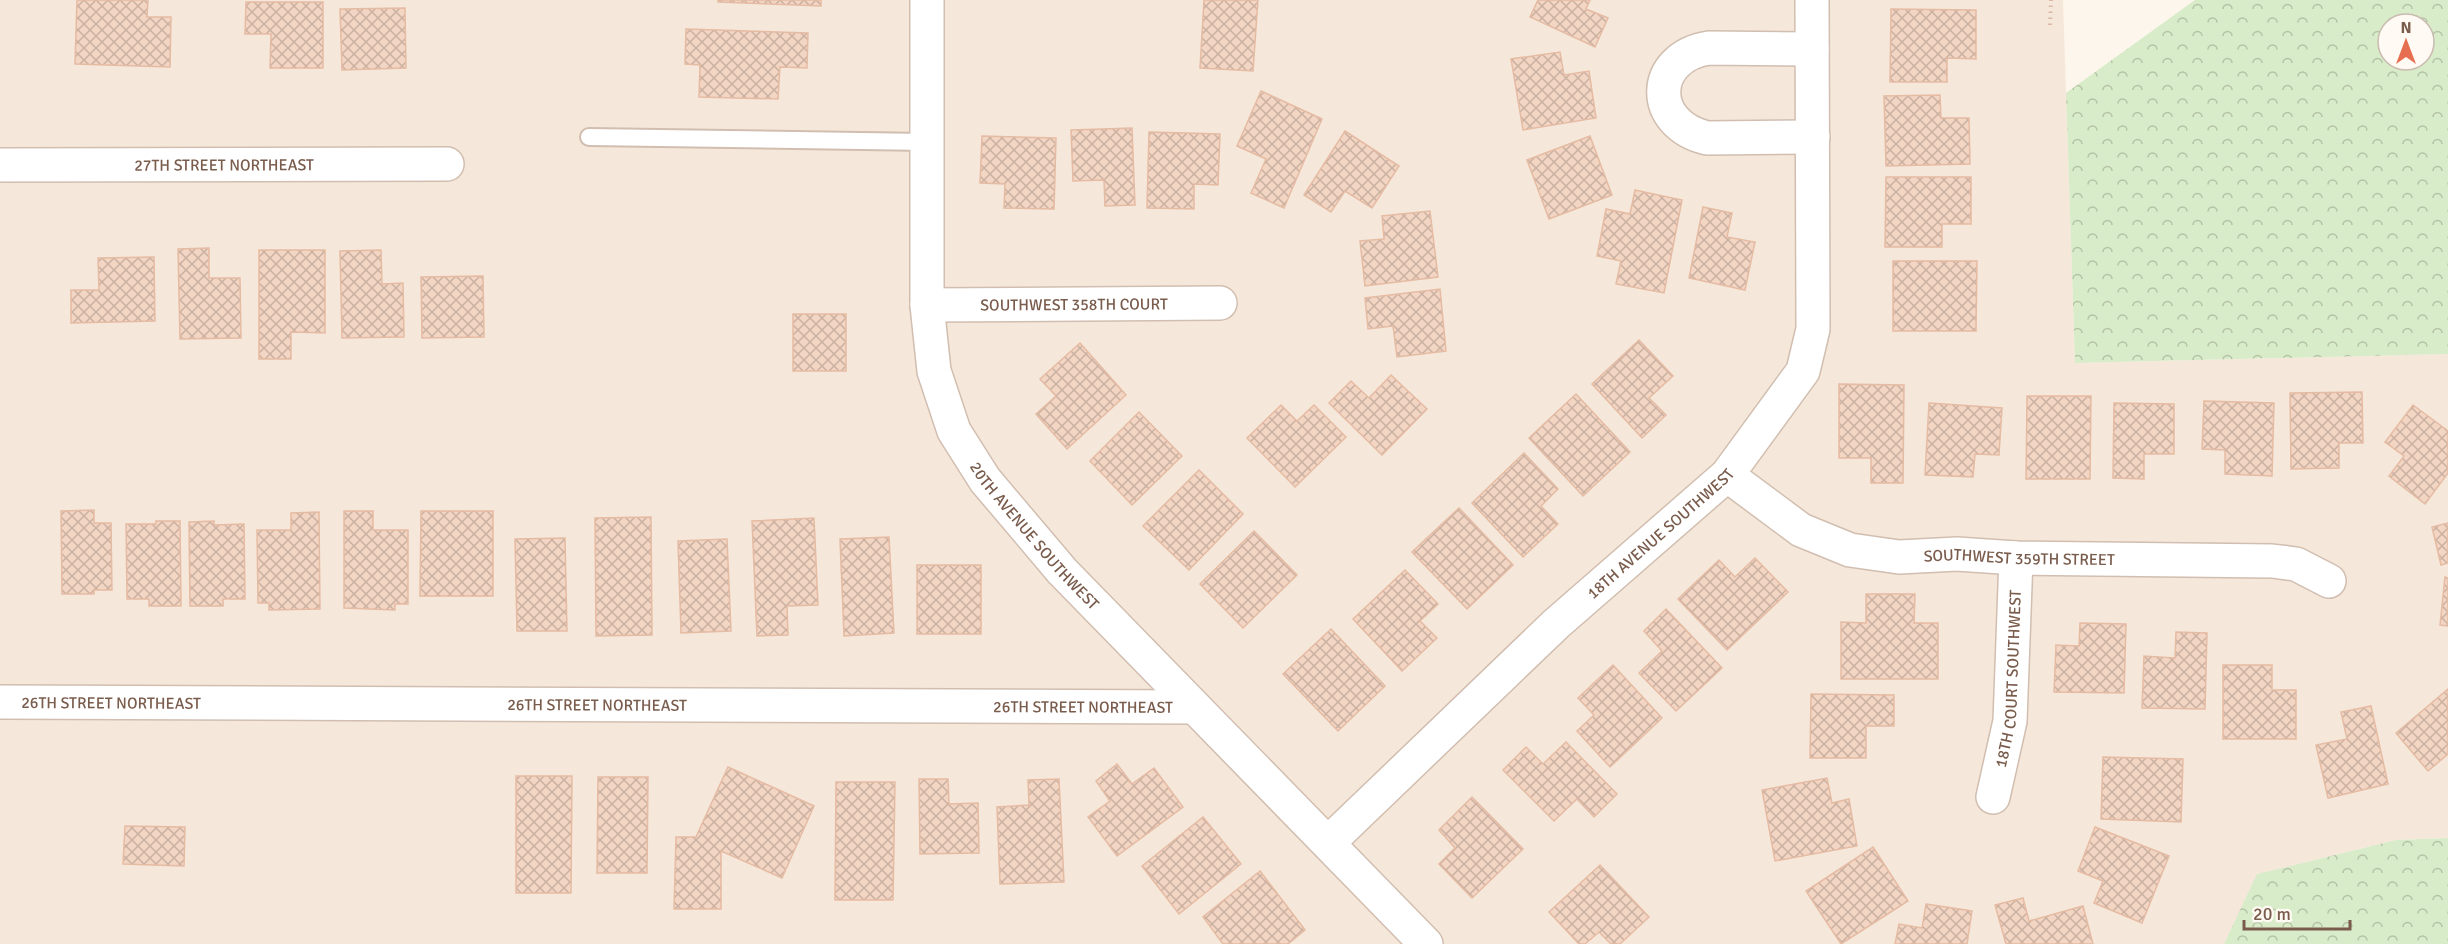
<svg xmlns="http://www.w3.org/2000/svg" width="2448" height="944" font-family="Signika,sans-serif">
  <defs>
    <pattern id="forest-crowns" width="20" height="18" patternUnits="userSpaceOnUse" patternTransform="scale(1.5)"><rect width="20" height="18" fill="#d8ecc9"/><path d="M2 6a3 3 0 1 1 6 0M12 15a3 3 0 1 1 6 0" fill="none" stroke="#b4c2a5"/></pattern>
    <pattern id="building-cross-hatch" width="8" height="8" patternUnits="userSpaceOnUse" patternTransform="scale(1.5)"><rect width="8" height="8" fill="#f3d5c3"/><path d="M0 0l8 8M0 8l8-8" fill="none" stroke="#cab0a1"/></pattern>
  </defs>
  <rect width="100%" height="100%" fill="#fdf6ec"/>
  <path fill="#f5e8da" d="M0 0H2063L2075 363 2448 354V838L2396 840 2258 874 2224 944H0Z"/>
  <g fill="url(#forest-crowns)" fill-rule="evenodd">
    <path d="M2195 0H2448V354L2075 363 2066 93ZM2388 24H2424V60H2388Z"/>
    <path d="M2448 838V944H2224L2257 874 2396 840Z"/>
  </g>
  <g fill="url(#building-cross-hatch)" stroke="#e6bba3" stroke-width="1.5">
    <path d="M77 0H148L147 17H171L170 67 75 64Z"/>
    <path d="M718 0H821V6L718 2Z"/>
    <path d="M1204 0H1258L1253 71 1200 68Z"/>
    <path d="M1538 0H1590L1586 9 1608 18 1595 47 1530 17Z"/>
    <path d="M246 2H323V68H270L271 34H245Z"/>
    <path d="M405 8 406 68 342 70 340 9Z"/>
    <path d="M1891 9 1976 10V59L1947 58V82H1890Z"/>
    <path d="M686 29 808 33 807 68 780 67 778 99 699 97 700 65 685 64Z"/>
    <path d="M1560 52 1564 75 1589 71 1596 118 1523 130 1511 59Z"/>
    <path d="M1261 91 1322 119 1284 208 1251 193 1266 159 1237 146Z"/>
    <path d="M1940 95 1941 118H1969L1970 164 1886 166 1884 96Z"/>
    <path d="M1132 128 1135 205 1105 206 1104 180 1073 181 1071 130Z"/>
    <path d="M1345 131 1399 166 1372 208 1345 191 1331 212 1304 195Z"/>
    <path d="M1149 132 1220 134 1218 185 1194 184V209L1147 208Z"/>
    <path d="M982 136 1056 138 1054 209 1004 208 1005 184 980 183Z"/>
    <path d="M1590 136 1612 195 1549 219 1527 160Z"/>
    <path d="M1886 177H1971V224H1942V247H1885Z"/>
    <path d="M1635 190 1682 200 1664 293 1616 284 1621 261 1597 256 1606 209 1630 214Z"/>
    <path d="M1703 207 1732 213 1727 237 1755 242 1745 290 1689 278Z"/>
    <path d="M1430 211 1438 277 1365 286 1360 241 1384 239 1382 216Z"/>
    <path d="M209 248V278H240L241 338 180 339 178 249Z"/>
    <path d="M259 250H325V333L291 332V359H259Z"/>
    <path d="M381 250 382 284 403 283 404 337 342 338 340 251Z"/>
    <path d="M154 257 155 321 71 323V290H99L98 258Z"/>
    <path d="M1893 261H1977L1976 331H1893Z"/>
    <path d="M483 276 484 337 422 338 421 277Z"/>
    <path d="M1440 289 1446 351 1397 357 1393 326 1368 329 1365 298Z"/>
    <rect x="793" y="314" width="53" height="57"/>
    <path d="M1639 340 1673 376 1649 398 1666 415 1642 438 1592 384Z"/>
    <path d="M1080 343 1126 395 1067 449 1036 414 1056 396 1040 379Z"/>
    <path d="M1391 375 1427 409 1382 455 1329 403 1351 381 1369 398Z"/>
    <path d="M1839 384 1904 385 1903 483H1871V458H1839Z"/>
    <path d="M2362 392 2363 443H2339V468L2291 469 2290 393Z"/>
    <path d="M1576 394 1630 452 1583 496 1529 438Z"/>
    <path d="M2027 396H2091L2090 479H2026Z"/>
    <path d="M2204 401 2274 403 2272 476 2225 474V450L2202 449Z"/>
    <path d="M1929 403 2002 408 1999 455 1975 454 1973 477 1925 475Z"/>
    <path d="M2114 403 2174 404V454H2144V479L2113 478Z"/>
    <path d="M1281 405 1297 421 1314 405 1346 437 1295 487 1247 438Z"/>
    <path d="M2413 405 2448 431V473L2425 504 2389 476 2404 456 2385 442Z"/>
    <path d="M1139 412 1182 456 1132 505 1090 461Z"/>
    <path d="M1524 453 1558 489 1541 506 1558 524 1523 557 1472 503Z"/>
    <path d="M1199 470 1243 514 1189 570 1143 526Z"/>
    <path d="M1459 508 1513 565 1467 609 1412 552Z"/>
    <path d="M94 510V523H111L112 590H94V594H62L61 511Z"/>
    <path d="M344 511H373V530H408V604H395V610L344 608Z"/>
    <path d="M421 511H493V596H420Z"/>
    <path d="M319 512 320 609 269 610V603H258L257 530H291V513Z"/>
    <path d="M651 517 652 635 596 636 595 518Z"/>
    <path d="M814 518 818 605 787 606 788 635 757 636 752 521Z"/>
    <path d="M156 521H180L181 606H149V599H127L126 524H156Z"/>
    <path d="M214 521V525L244 524 245 599H223V606H190L189 522Z"/>
    <path d="M2448 523V563L2441 565 2432 527Z"/>
    <path d="M1254 531 1297 575 1243 628 1200 584Z"/>
    <path d="M889 537 894 633 844 636 840 539Z"/>
    <path d="M565 538 567 631H517L515 539Z"/>
    <path d="M727 539 731 631 681 633 678 541Z"/>
    <path d="M1755 558 1788 592 1727 650 1678 599 1719 560 1735 577Z"/>
    <rect x="917" y="565" width="64" height="69"/>
    <path d="M1405 570 1438 604 1420 621 1437 638 1402 671 1353 619Z"/>
    <path d="M2445 577 2448 578V626L2440 625Z"/>
    <path d="M1866 594H1915L1914 623H1938V679H1841V622L1866 623Z"/>
    <path d="M1666 609 1722 668 1676 711 1639 673 1662 651 1644 631Z"/>
    <path d="M2080 623 2126 624 2124 693 2054 692 2056 645 2079 646Z"/>
    <path d="M1331 629 1385 686 1338 731 1283 674Z"/>
    <path d="M2176 632 2207 633 2205 709 2142 708 2144 656 2175 658Z"/>
    <path d="M1613 665 1662 718 1610 767 1577 731 1594 715 1578 698Z"/>
    <path d="M2223 665H2272V690H2296V739H2223Z"/>
    <path d="M2448 689V754L2428 771 2396 733Z"/>
    <path d="M1811 694 1894 695V726H1866V758H1810Z"/>
    <path d="M2371 706 2388 784 2328 798 2316 745 2347 739 2341 712Z"/>
    <path d="M1566 742 1617 794 1594 817 1577 799 1554 821 1503 770 1526 747 1543 764Z"/>
    <path d="M2103 757 2183 759 2181 822 2101 819Z"/>
    <path d="M1117 764 1132 784 1154 768 1183 807 1117 856 1088 817 1110 801 1096 781Z"/>
    <path d="M728 767 814 806 782 878 721 851V909H674L676 837H696Z"/>
    <path d="M516 776H572L571 893H516Z"/>
    <path d="M598 777H648L647 873H597Z"/>
    <path d="M1827 778 1832 803 1849 799 1857 846 1775 861 1762 790Z"/>
    <path d="M919 779H948L949 804 978 803 979 853 920 854Z"/>
    <path d="M1059 779 1064 882 1000 884 997 807 1029 805 1028 780Z"/>
    <path d="M836 782H895L893 900H835Z"/>
    <path d="M1472 797 1523 849 1472 898 1439 864 1455 848 1439 830Z"/>
    <path d="M1203 817 1241 864 1179 914 1142 866Z"/>
    <path d="M125 826 185 827 184 866 123 864Z"/>
    <path d="M2095 827 2169 856 2142 923 2094 903 2103 881 2078 871Z"/>
    <path d="M1873 847 1908 901 1841 944 1806 891Z"/>
    <path d="M1600 865 1649 917 1620 944H1611L1599 932 1585 944H1579L1549 912Z"/>
    <path d="M1260 871 1305 930 1288 944H1223L1203 917Z"/>
    <path d="M2023 898 2029 921 2083 906 2093 944H2006L1995 905Z"/>
    <path d="M1926 904 1972 911 1967 944H1895L1899 924 1922 928Z"/>
  </g>
  <g fill="none" stroke-linecap="round" stroke-linejoin="round">
    <defs>
      <path id="service" d="M589 137 927 142"/>
      <g id="minor">
        <path id="s1" d="M927 0V305L934 371 954 431 985 480 1062 571 1426 944"/>
        <path d="M1812 49 1709 48C1650 57 1648 124 1707 138L1813 137"/>
        <path id="s2" d="M0 165 447 164"/>
        <path id="s3" d="M927 305 1220 303"/>
        <path id="s4" d="M1727 475 1801 530 1850 550 1899 557 1957 554 2016 558 2272 561 2296 564 2329 581"/>
        <path id="s5" d="M0 702 1194 707"/>
        <path id="s6" d="M1993 797 2010 721 2016 558"/>
        <path id="s7" d="M1329 842 1556 624 1727 475 1803 371 1813 329 1812 0"/>
      </g>
    </defs>
    <use href="#service" stroke="#d1beb0" stroke-width="20"/>
    <use href="#minor" stroke="#d1beb0" stroke-width="36"/>
    <path stroke="#d9b8a5" stroke-width="4" stroke-dasharray="1.5 4.5" stroke-linecap="butt" d="M2050 25 2051 0"/>
    <use href="#service" stroke="#fff" stroke-width="16"/>
    <use href="#minor" stroke="#fff" stroke-width="33"/>
  </g>
  <g text-anchor="middle" stroke-width="6" stroke-linejoin="round" paint-order="stroke">
    <g font-size="16" fill="#7a5c4d" stroke="#fffaf3">
      <text dy="6" stroke="none"><textPath href="#s2" startOffset="224">27TH STREET NORTHEAST</textPath></text>
      <text dy="6" stroke="none"><textPath href="#s3" startOffset="147">SOUTHWEST 358TH COURT</textPath></text>
      <text dy="6" stroke="none"><textPath href="#s7" startOffset="453">18TH AVENUE SOUTHWEST</textPath></text>
      <text dy="6" stroke="none"><textPath href="#s1" startOffset="567">20TH AVENUE SOUTHWEST</textPath></text>
      <text dy="6" stroke="none"><textPath href="#s4" startOffset="315">SOUTHWEST 359TH STREET</textPath></text>
      <text dy="6" stroke="none"><textPath href="#s6" startOffset="120">18TH COURT SOUTHWEST</textPath></text>
      <text dy="6" stroke="none"><textPath href="#s5" startOffset="111">26TH STREET NORTHEAST</textPath></text>
      <text dy="6" stroke="none"><textPath href="#s5" startOffset="597">26TH STREET NORTHEAST</textPath></text>
      <text dy="6" stroke="none"><textPath href="#s5" startOffset="1083">26TH STREET NORTHEAST</textPath></text>
    </g>
  </g>
  <g transform="translate(2406 42)"><circle r="28" fill="#fffaf3" stroke="#cabbb1" stroke-width="1.5"/>
  <path d="M0-4.5L10 22L0 15L-10 22Z" fill="#e76f51"/>
  <text y="-9" font-size="16" font-weight="bold" text-anchor="middle" fill="#7a5c4d">N</text>
  </g>
  <path d="M2244 920v9h106v-9" fill="none" stroke="#7a5c4d" stroke-width="3"/>
  <text x="2253" y="920" font-size="18" fill="#7a5c4d" stroke="#fffaf3" stroke-width="4.5" paint-order="stroke">20 m</text>
</svg>
